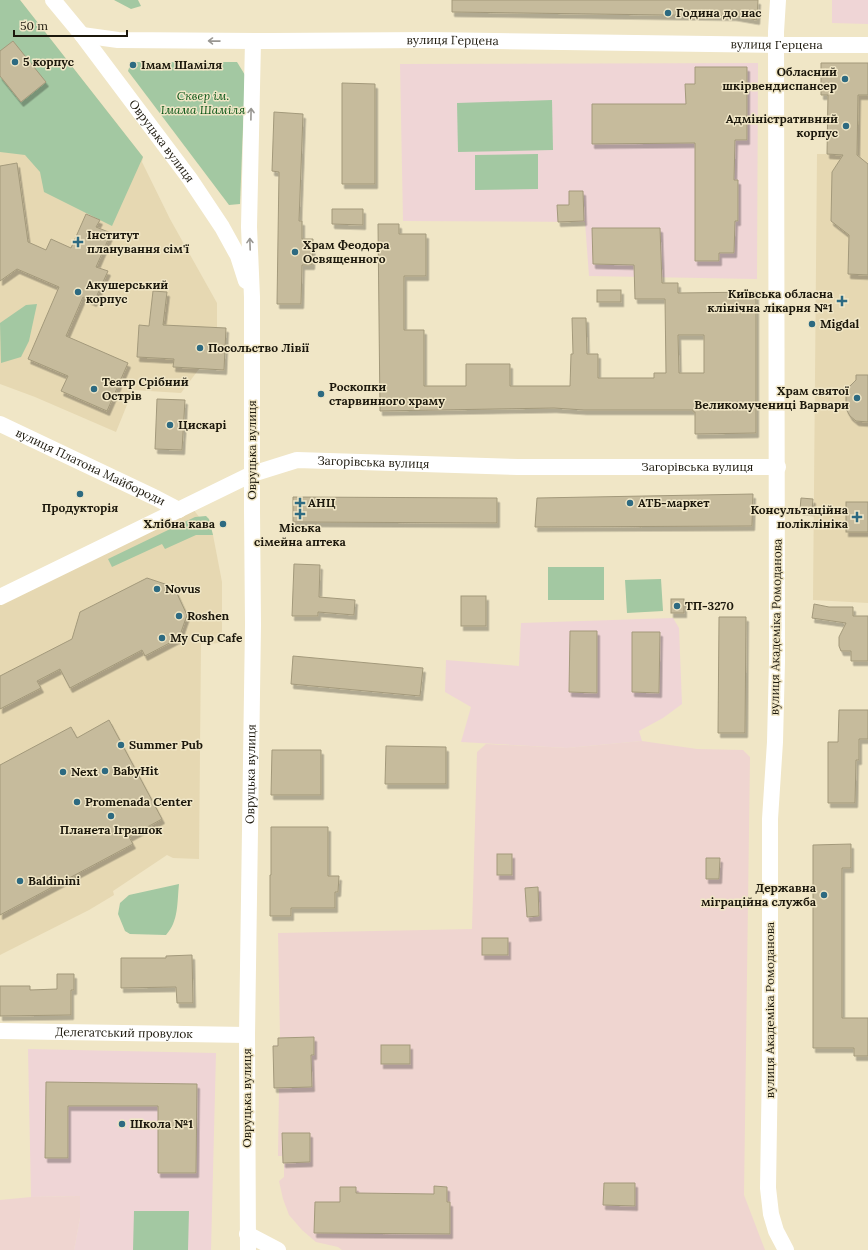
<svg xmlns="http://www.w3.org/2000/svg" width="868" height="1250" font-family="Lora,serif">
  <defs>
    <filter id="shadow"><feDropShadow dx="2.5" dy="4.5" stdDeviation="0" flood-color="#0004"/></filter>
  </defs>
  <rect width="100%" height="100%" fill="#f0e6c6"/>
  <g fill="#e6d8b2">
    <path d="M0 0H20L143 157 142 162 170 219 217 303V328H226L224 370 199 369 181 393 133 390 116 432 35 397 0 384Z"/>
    <path d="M821 63H868V603L813 600 817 154H827L828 95H821Z"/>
    <path d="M193 509 213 535 222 582V643L201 644 199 859 173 858 167 855 113 891 114 895 89 910 0 955V602Z"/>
  </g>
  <g fill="#efd5d0">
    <path d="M642 741 697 749 743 750 750 757 744 1195 765 1250H342L338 1247 316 1242 302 1230 289 1215 283 1199 279 1181 284 1177V1163H283L282 1156H278L279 1088H274L273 1046 278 1045V1038L280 1037 278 933 472 929 477 752 486 744 567 748Z"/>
    <path d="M80 1196V1217L74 1250H0V1200L31 1197Z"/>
  </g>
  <g fill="#efd5d6">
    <path d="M832 0H868V24L832 23Z"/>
    <path d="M758 63 757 279 589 276 585 222 403 221 400 64Z"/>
    <path d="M673 618 679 628 682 704 663 718 639 731 642 741 567 748 461 742 471 707 445 692 446 660 519 666 521 623Z"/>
    <path d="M28 1049 216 1053 211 1250H74L80 1217V1196L31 1197Z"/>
  </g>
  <g fill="#a3c8a2">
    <path d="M0 0H20L143 157 112 226 44 192 40 172 25 155 0 152Z"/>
    <path d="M114 0H138L141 6 131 9Z"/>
    <path d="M131 62H237L245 75 240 204 229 205 128 71Z"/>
    <path d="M552 100 553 150 458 152 457 103Z"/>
    <path d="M538 154V189L475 190V155Z"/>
    <path d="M37 304 29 341 21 357 1 363 0 323 26 305Z"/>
    <path d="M206 516 209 519 213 535H196L165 549 162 544 112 567 108 559 195 517Z"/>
    <rect x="548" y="567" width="56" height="33"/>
    <path d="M661 579 663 611 627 613 625 580Z"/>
    <path d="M179 884C177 902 179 921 166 935L130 934 125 931 118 914 120 903 129 895Z"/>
    <path d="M134 1211H189L188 1250H102H133Z"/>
  </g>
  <g fill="#c6bb9c" stroke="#a3997b" fill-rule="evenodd" filter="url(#shadow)">
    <path d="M452 0H758L757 20 734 16 452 12Z"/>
    <path d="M13 41 46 82 21 102 0 76V51Z"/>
    <path d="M821 63H868V95H858L857 155 868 164V275L848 274 849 235 831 221 832 172 843 155 827 154 828 95H821Z"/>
    <path d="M695 67H747V140H735L734 180H738V221H735L734 253H719V261H695V143L592 144V104H686L685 84H695Z"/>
    <path d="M342 83 375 84V184H342Z"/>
    <path d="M274 112 303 114 299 221H302V239H313L312 265H302L301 304H277L279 172 272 171Z"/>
    <path d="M17 163 28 242 46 250 51 239 71 248 86 214 100 220 96 227 111 233 96 267 108 271 94 302 83 297 66 336 128 363 107 411 61 391 68 376 28 359 59 287 17 269 0 281V166Z"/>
    <path d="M569 191H583L584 221 558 222 557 205H569Z"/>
    <path d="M332 209H363V225L332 224Z"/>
    <path d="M378 224H399V234H426V276H404V330H424V386H466V364H510V386H570L571 354H573L572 318H586L587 354H598V378H654V373H666L665 299H635L634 265 593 264 592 228H660L662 283H678V293L756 292V433L695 434V412H693V410H584L554 408 380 411ZM678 335H704V373H679Z"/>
    <rect x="597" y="290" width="24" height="12"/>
    <path d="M153 291 167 292 163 325 226 328 224 370 173 367 174 359 137 357 139 325 149 326Z"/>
    <path d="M856 375H868V422L856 421 850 416 846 409V386H850L856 380Z"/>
    <path d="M157 399 185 400 182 450 155 449Z"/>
    <path d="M753 494 752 526 535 527 537 498Z"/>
    <path d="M293 497 497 498V523L293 522Z"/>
    <path d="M801 498 813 499 812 511 800 510Z"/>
    <rect x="846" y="502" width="22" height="30"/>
    <path d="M294 564 320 565 319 597 355 600 354 615 318 612V616H292Z"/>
    <path d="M147 578 174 587 187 615 179 638 145 656 142 650 70 688 60 669 37 681 41 688 0 709V676L72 639 80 612Z"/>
    <rect x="461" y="596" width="25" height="30"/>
    <rect x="671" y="599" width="13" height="14"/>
    <path d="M814 604 829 607H853V616H868V661H851V651H841L839 646V637L846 623 812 618Z"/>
    <path d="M719 617H746L745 733H718Z"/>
    <path d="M570 631H597V693L569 692Z"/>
    <path d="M632 632H660L659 693 632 692Z"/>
    <path d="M293 656 423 668 420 696 291 684Z"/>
    <path d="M839 710H868V739H859V760H856L855 803H828V742H838Z"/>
    <path d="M109 720 162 819 129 837 133 844 0 915V765L71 727 77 738Z"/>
    <path d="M386 746 446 747V784H385Z"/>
    <path d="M272 750H321V795H271Z"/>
    <path d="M271 827H328V876H339L338 892H335V908H291V916H270V875H271Z"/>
    <path d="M851 844V868H842V1018H868V1056H854V1048H813V845Z"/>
    <rect x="497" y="854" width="15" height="21"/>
    <path d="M706 858H720L719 879H706Z"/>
    <path d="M538 887 539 916 527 917 525 888Z"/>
    <rect x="482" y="938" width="26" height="17"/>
    <path d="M192 955 193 1003H177L176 987 121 988V958H166V956Z"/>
    <path d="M57 974H74V990H71V1015L0 1016V986H30V990L57 989Z"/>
    <path d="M314 1037V1055H311L312 1087 274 1088 273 1046H278V1038Z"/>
    <rect x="381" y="1045" width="29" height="19"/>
    <path d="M46 1082 197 1084 196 1173H158V1106H68V1158H45Z"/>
    <path d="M282 1133H310V1162L283 1163Z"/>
    <path d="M604 1183H635V1206L603 1205Z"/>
    <path d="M434 1186 447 1187V1202H450V1234L314 1233 315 1202H340V1187H356V1193L434 1194Z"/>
  </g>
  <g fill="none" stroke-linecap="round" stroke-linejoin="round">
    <g stroke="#fff" stroke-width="16">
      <path id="s1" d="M53 0 82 35 190 179 222 227 238 256 246 281"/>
      <path d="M778 0 776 32 777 661 775 742 770 819V1060L768 1188 771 1214 776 1231 786 1250"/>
      <path id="s2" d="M82 35 118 40 271 41 430 40 776 45H868"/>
      <path id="s3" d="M0 424 156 498 179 510"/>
      <path id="s4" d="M0 597 252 474 297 460 518 467H778"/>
      <path id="s5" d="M0 1031 247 1035"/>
      <path d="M247 1234 278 1250"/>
      <path id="s6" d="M248 1250 247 1035 253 625 252 510V297L249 227 253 41"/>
    </g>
  </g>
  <defs><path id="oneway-shaft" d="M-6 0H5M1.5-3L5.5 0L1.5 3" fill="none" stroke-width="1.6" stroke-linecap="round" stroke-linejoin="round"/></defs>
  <g stroke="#999792">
    <use href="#oneway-shaft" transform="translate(214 41) rotate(-179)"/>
    <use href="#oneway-shaft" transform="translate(251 114) rotate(-89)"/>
    <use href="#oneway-shaft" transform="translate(250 244) rotate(-92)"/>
  </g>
  <g fill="#2d6a81" stroke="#f0e6c6" stroke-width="1.5">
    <circle cx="668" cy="13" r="4"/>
    <circle cx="15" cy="62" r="4"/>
    <circle cx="133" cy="65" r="4"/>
    <circle cx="845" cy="79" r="4"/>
    <circle cx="846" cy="126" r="4"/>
    <path d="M76 236h4v4h4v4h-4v4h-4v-4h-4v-4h4z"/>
    <circle cx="295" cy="252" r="4"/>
    <circle cx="78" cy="292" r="4"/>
    <path d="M840 295h4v4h4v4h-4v4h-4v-4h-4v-4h4z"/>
    <circle cx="812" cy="324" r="4"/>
    <circle cx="200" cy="348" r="4"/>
    <circle cx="94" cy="389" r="4"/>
    <circle cx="321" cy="394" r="4"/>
    <circle cx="857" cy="398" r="4"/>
    <circle cx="170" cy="425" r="4"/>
    <circle cx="80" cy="494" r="4"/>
    <path d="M298 497h4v4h4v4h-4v4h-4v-4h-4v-4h4z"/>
    <circle cx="630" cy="503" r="4"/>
    <path d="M298 508h4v4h4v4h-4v4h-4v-4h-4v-4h4z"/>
    <path d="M855 511h4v4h4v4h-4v4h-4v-4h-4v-4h4z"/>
    <circle cx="223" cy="524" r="4"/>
    <circle cx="157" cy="589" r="4"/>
    <circle cx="677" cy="606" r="4"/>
    <circle cx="179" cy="616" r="4"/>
    <circle cx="162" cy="638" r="4"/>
    <circle cx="121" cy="745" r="4"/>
    <circle cx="105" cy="771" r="4"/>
    <circle cx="63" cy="772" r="4"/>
    <circle cx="77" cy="802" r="4"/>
    <circle cx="111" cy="816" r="4"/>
    <circle cx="20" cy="881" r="4"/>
    <circle cx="824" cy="895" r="4"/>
    <circle cx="122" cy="1124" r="4"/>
  </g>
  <g text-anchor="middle" stroke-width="3" stroke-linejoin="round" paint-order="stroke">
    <g font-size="12" font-weight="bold" fill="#1c180c" stroke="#f0e6c6" text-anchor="start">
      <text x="676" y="17">Година до нас</text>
      <text x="23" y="66">5 корпус</text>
      <text x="141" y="69">Імам Шаміля</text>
      <text x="837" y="76" text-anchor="end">Обласний<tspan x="837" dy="14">шкірвендиспансер</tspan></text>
      <text x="838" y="123" text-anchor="end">Адміністративний<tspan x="838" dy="14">корпус</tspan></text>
      <text x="87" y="239">Інститут<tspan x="87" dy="14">планування сім'ї</tspan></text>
      <text x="303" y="249">Храм Феодора<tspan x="303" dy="14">Освященного</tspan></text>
      <text x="86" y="289">Акушерський<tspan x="86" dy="14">корпус</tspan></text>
      <text x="833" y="298" text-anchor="end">Київська обласна<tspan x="833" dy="14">клінічна лікарня №1</tspan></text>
      <text x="820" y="328">Migdal</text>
      <text x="208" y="352">Посольство Лівії</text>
      <text x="102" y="386">Театр Срібний<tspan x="102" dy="14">Острів</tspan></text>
      <text x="329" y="391">Роскопки<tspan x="329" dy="14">старвинного храму</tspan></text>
      <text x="849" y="395" text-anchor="end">Храм святої<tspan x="849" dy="14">Великомучениці Варвари</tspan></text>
      <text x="178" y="429">Цискарі</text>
      <text x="308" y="507">АНЦ</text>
      <text x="638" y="507">АТБ-маркет</text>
      <text x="80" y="512" text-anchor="middle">Продукторія</text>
      <text x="848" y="514" text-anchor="end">Консультаційна<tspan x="848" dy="14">поліклініка</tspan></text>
      <text x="215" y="528" text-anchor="end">Хлібна кава</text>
      <text x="300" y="532" text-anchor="middle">Міська<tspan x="300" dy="14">сімейна аптека</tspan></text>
      <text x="165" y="593">Novus</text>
      <text x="685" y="610">ТП-3270</text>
      <text x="187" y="620">Roshen</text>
      <text x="170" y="642">My Cup Cafe</text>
      <text x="129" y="749">Summer Pub</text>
      <text x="113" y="775">BabyHit</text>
      <text x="71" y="776">Next</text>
      <text x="85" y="806">Promenada Center</text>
      <text x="111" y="834" text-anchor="middle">Планета Іграшок</text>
      <text x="28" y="885">Baldinini</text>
      <text x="816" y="892" text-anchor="end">Державна<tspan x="816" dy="14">міграційна служба</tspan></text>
      <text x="130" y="1128">Школа №1</text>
    </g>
    <g font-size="12" fill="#1c180c" stroke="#f0e6c6">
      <text dy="4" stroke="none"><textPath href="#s2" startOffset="371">вулиця Герцена</textPath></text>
      <text dy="4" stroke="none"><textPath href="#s2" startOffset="695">вулиця Герцена</textPath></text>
      <text dy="4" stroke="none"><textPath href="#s1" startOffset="178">Овруцька вулиця</textPath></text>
      <text transform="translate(252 450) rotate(-90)" y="4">Овруцька вулиця</text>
      <text dy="4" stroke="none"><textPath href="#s4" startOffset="404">Загорівська вулиця</textPath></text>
      <text dy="4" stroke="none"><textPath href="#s3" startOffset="100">вулиця Платона Майбороди</textPath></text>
      <text dy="4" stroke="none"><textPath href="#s4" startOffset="728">Загорівська вулиця</textPath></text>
      <text transform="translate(776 627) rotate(-89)" y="4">вулиця Академіка Ромоданова</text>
      <text dy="4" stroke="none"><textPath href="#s6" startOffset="476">Овруцька вулиця</textPath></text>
      <text transform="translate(770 1010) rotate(-90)" y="4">вулиця Академіка Ромоданова</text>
      <text dy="4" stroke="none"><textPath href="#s5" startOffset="124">Делегатський провулок</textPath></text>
      <text transform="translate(247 1098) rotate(-90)" y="4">Овруцька вулиця</text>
    </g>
    <g font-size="12" font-style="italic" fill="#095516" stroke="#f0e6c6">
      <text x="203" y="100">Сквер ім.<tspan x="203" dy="14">Імама Шаміля</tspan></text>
    </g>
  </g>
  <path d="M14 30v6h113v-6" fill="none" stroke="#1c180c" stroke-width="2"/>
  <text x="20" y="30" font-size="12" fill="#1c180c" stroke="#f0e6c6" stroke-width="3" paint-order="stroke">50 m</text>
</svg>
